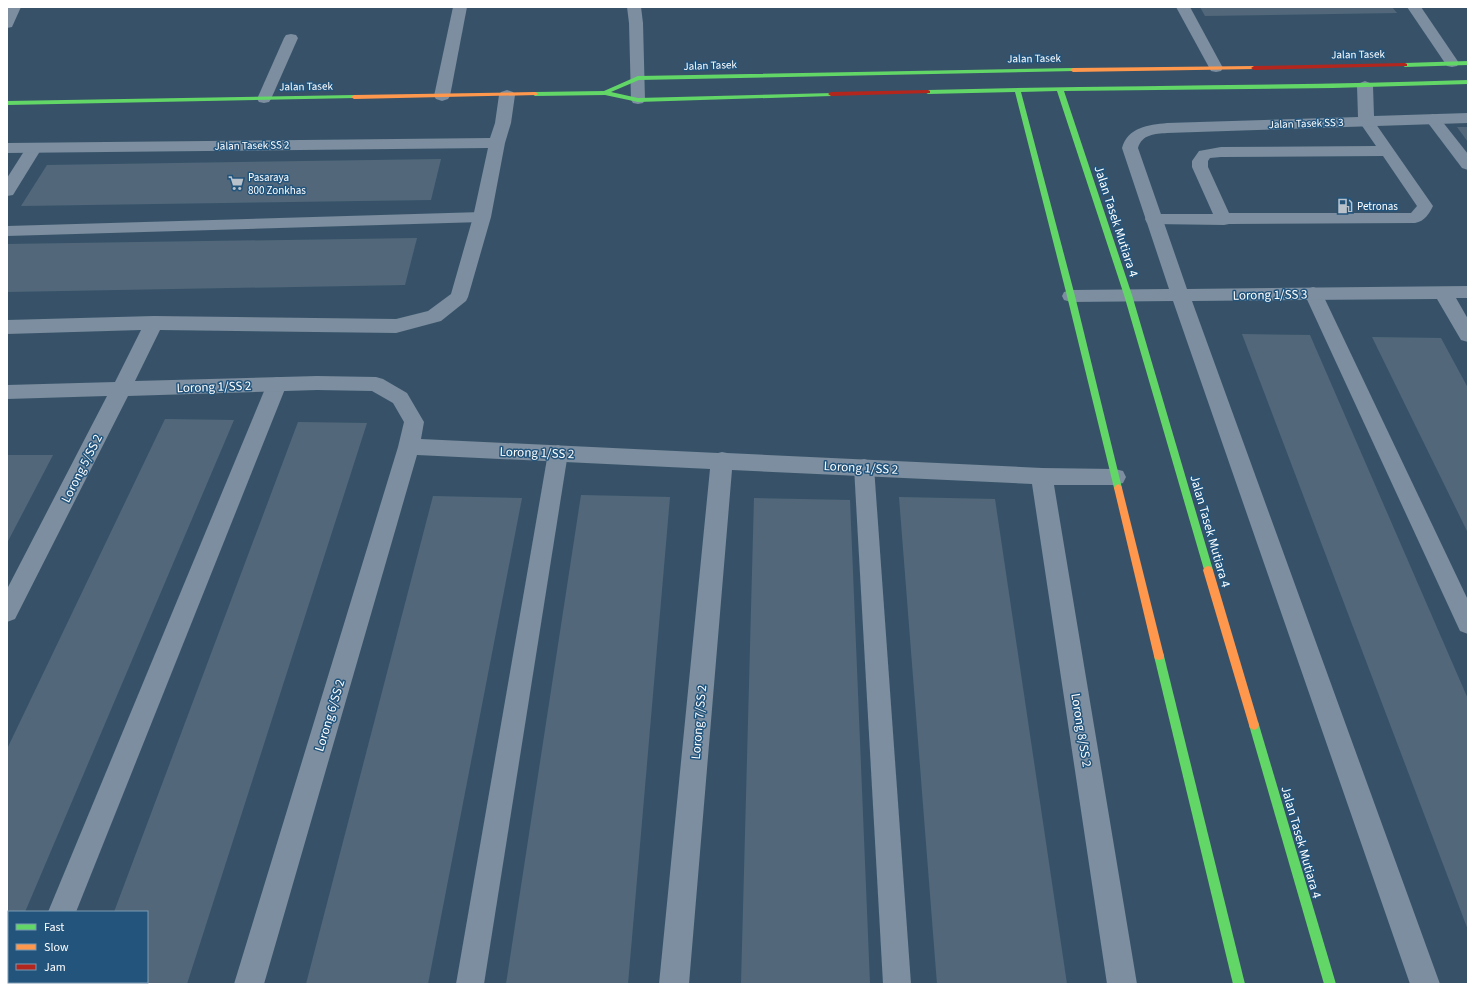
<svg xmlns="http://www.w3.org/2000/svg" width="1475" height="991" font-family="'Source Sans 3',sans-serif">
  <rect width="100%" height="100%" fill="#375268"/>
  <g fill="#52687a">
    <path d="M1200 7H1392L1397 13 1205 16Z"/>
    <path d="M1457 127H1468V142Z"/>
    <path d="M441 159 431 200 21 206 47 165Z"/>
    <path d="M417 238 405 285 7 292V244Z"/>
    <path d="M1242 334 1310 335 1468 699V930Z"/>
    <path d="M1372 337 1441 338 1468 388V533Z"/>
    <path d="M165 419 234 420 25 912H9V951L7 956V749Z"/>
    <path d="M298 422 367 423 187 984H87V982H147V912H114Z"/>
    <path d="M7 455H53L7 543Z"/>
    <path d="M581 495 670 497 628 984H506Z"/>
    <path d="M433 496 522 498 428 984H306Z"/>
    <path d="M899 497 995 499 1067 984H937Z"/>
    <path d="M754 498 850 500 870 984H741Z"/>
  </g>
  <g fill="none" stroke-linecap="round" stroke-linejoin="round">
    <g fill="#7c8e9f" fill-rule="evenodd">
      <path d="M7 7H21L12 27 7 28Z"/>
      <path d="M627 7H641L643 23 645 100 643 103 638 104 633 103 631 100 629 23Z"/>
      <path d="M1176 7H1190L1223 68 1221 71 1216 72 1211 71Z"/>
      <path d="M1407 7H1421L1459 63 1457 66 1452 67 1447 66Z"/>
      <path d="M291 34 296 35 298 38 271 99 269 102 264 103 259 102 257 99 284 38 286 35Z"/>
      <path d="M1433 114 1438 116 1468 154V170L1462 168 1425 119 1428 116Z"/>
      <path d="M1366 115 1371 117 1433 206C1429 214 1425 221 1415 223L1229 224 1224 225 1153 224 1147 223 1145 219 1147 215 1153 214H1213L1192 167V161L1199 151 1221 147 1376 146 1358 120 1361 117ZM1383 156 1417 206 1411 213H1229L1208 167V161L1210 158 1221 157Z"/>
      <path d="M34 143 40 145 42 148 13 195 7 196V178L28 145Z"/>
      <path d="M482 212 488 213 490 217 488 221 482 222 7 236V226Z"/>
      <path d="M1313 287 1319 289 1322 293 1468 600V634L1460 631 1304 293 1307 289Z"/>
      <path d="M277 377 284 379 287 384 76 912H48L267 384 270 379Z"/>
      <path d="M558 445 565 448 568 453 484 984H456L548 453 551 448Z"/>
      <path d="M864 459 871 461 874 467 911 984H883L854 467 857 461Z"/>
      <path d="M19 982H47L46 984H18Z"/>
    </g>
    <g fill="#7c8e9f" fill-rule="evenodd">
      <path d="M453 7H467L450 96 448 99 442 101 436 99 434 96Z"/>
      <path d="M1365 81 1370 83 1373 86 1374 116 1468 113V123L1167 133C1155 134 1142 134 1138 148L1187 289 1468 286V298H1456L1468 319V342L1461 340 1437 299 1192 301 1440 984H1410L1173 301 1071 302 1064 300 1062 296 1064 292 1071 290 1169 289 1122 148C1128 127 1148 125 1167 123L1358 117 1357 86 1360 83Z"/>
      <path d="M507 90 513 92 515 95 511 123 505 143 491 217 468 297 466 301 441 321 396 333 160 330 135 381 317 376 376 377 383 379 407 393 424 422 421 439 718 453 722 452 727 453 1042 468 1115 469 1123 471 1126 477 1123 483 1115 485H1054L1137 984H1107L1032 484 732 470 689 984H659L710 469 417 455 264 984H234L398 447 404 422 393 403 372 391 317 390 128 396 15 619 7 622V589L107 396 7 399V385L115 382 141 330 7 334V320L154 316 396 319 428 311 451 294 473 217 488 148 7 153V143L490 138 495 123 499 95 501 92Z"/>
    </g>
    <g fill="#63d668" fill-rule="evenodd">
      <path d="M1468 61V65L1405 67 1402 65 1405 63Z"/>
      <path d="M1073 68 1076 70 1075 71 639 80 611 92 638 98 833 93V95L831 96 638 102 605 95 535 96 532 94 535 92 604 91 638 76Z"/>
      <path d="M1468 80V84L1333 88 1064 91 1132 295 1213 570 1211 573 1208 574 1205 573 1124 295 1057 91 1021 92 1075 296 1122 488 1121 490H1115L1114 488 1067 296 1015 92 928 94 925 92 928 90C1108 85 1288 86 1468 80Z"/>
      <path d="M354 95 356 96V98L7 105V101Z"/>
      <path d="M1159 652 1163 653 1164 656 1245 984H1233L1154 656 1155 653Z"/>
      <path d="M1254 720 1258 722 1259 725 1336 984H1324L1249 725 1250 722Z"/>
    </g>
    <g fill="#ff974d" fill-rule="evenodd">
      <path d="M1254 66 1257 68 1256 69 1073 72 1070 70 1073 68Z"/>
      <path d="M535 92 537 93V95L354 99 351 97 354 95Z"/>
      <path d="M1118 484 1121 486 1122 488 1164 656 1163 659 1159 660 1155 659 1154 656 1114 488 1115 486Z"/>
      <path d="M1208 566 1211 567 1213 570 1259 725 1258 728 1254 730 1250 728 1249 725 1203 570 1205 567Z"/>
    </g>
    <g fill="#b3261e" fill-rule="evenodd">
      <path d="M1405 63 1407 64V66L1254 70 1251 68 1254 66Z"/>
      <path d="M928 90 930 91V93L831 96 828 94 831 92Z"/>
    </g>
  </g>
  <defs>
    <symbol id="supermarket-bare" viewBox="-9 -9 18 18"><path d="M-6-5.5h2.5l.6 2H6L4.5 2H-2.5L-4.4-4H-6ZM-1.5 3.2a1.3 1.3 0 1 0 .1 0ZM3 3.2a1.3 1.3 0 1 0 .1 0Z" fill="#b9c2ca" stroke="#23547c" stroke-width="2.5" paint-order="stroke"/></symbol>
    <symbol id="fuel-bare" viewBox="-9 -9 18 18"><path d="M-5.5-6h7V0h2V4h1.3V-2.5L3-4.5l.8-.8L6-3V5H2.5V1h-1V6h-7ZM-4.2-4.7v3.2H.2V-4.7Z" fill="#b9c2ca" stroke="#23547c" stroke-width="2.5" paint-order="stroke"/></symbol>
  </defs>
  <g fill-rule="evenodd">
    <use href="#supermarket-bare" x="225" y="172" width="22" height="22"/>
    <use href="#fuel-bare" x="1334" y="195" width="22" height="22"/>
  </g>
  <g text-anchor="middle" stroke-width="3" stroke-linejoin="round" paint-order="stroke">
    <g font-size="11" fill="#fff" stroke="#23547c">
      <text transform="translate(1358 54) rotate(-1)" y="4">Jalan Tasek</text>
      <text transform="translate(1034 58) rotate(-1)" y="4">Jalan Tasek</text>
      <text transform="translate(710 65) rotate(-2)" y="4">Jalan Tasek</text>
      <text transform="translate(306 86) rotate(-1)" y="4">Jalan Tasek</text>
      <text transform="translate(1306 123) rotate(-2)" y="4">Jalan Tasek SS 3</text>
      <text transform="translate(252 145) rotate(-1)" y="4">Jalan Tasek SS 2</text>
    </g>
    <g font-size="11" fill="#fff" stroke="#23547c" text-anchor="start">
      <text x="248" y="181">Pasaraya<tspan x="248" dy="13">800 Zonkhas</tspan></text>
      <text x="1357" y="210">Petronas</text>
    </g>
    <g font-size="13" fill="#fff" stroke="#23547c">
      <text transform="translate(1117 221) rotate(72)" y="5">Jalan Tasek Mutiara 4</text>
      <text transform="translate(1270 294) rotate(-1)" y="5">Lorong 1/SS 3</text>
      <text transform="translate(214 386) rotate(-2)" y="5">Lorong 1/SS 2</text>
      <text transform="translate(537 452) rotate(2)" y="5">Lorong 1/SS 2</text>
      <text transform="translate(861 467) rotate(3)" y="5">Lorong 1/SS 2</text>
      <text transform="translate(81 468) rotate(-63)" y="5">Lorong 5/SS 2</text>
      <text transform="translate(1211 531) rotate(74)" y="5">Jalan Tasek Mutiara 4</text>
      <text transform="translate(329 715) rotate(-73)" y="5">Lorong 6/SS 2</text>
      <text transform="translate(698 722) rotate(-85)" y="5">Lorong 7/SS 2</text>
      <text transform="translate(1082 730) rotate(81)" y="5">Lorong 8/SS 2</text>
      <text transform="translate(1302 842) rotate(74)" y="5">Jalan Tasek Mutiara 4</text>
    </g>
  </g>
  <rect width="1475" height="991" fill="none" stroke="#ffffff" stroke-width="16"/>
  <rect x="8" y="911" width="140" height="72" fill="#23547c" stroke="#7b98b0"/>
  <rect x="16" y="924" width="20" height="6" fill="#63d668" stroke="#7b98b0"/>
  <text x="44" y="931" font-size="12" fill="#ffffff">Fast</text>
  <rect x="16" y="944" width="20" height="6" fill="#ff974d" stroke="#7b98b0"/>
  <text x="44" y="951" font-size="12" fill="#ffffff">Slow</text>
  <rect x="16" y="964" width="20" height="6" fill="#b3261e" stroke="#7b98b0"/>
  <text x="44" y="971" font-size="12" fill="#ffffff">Jam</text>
</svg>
